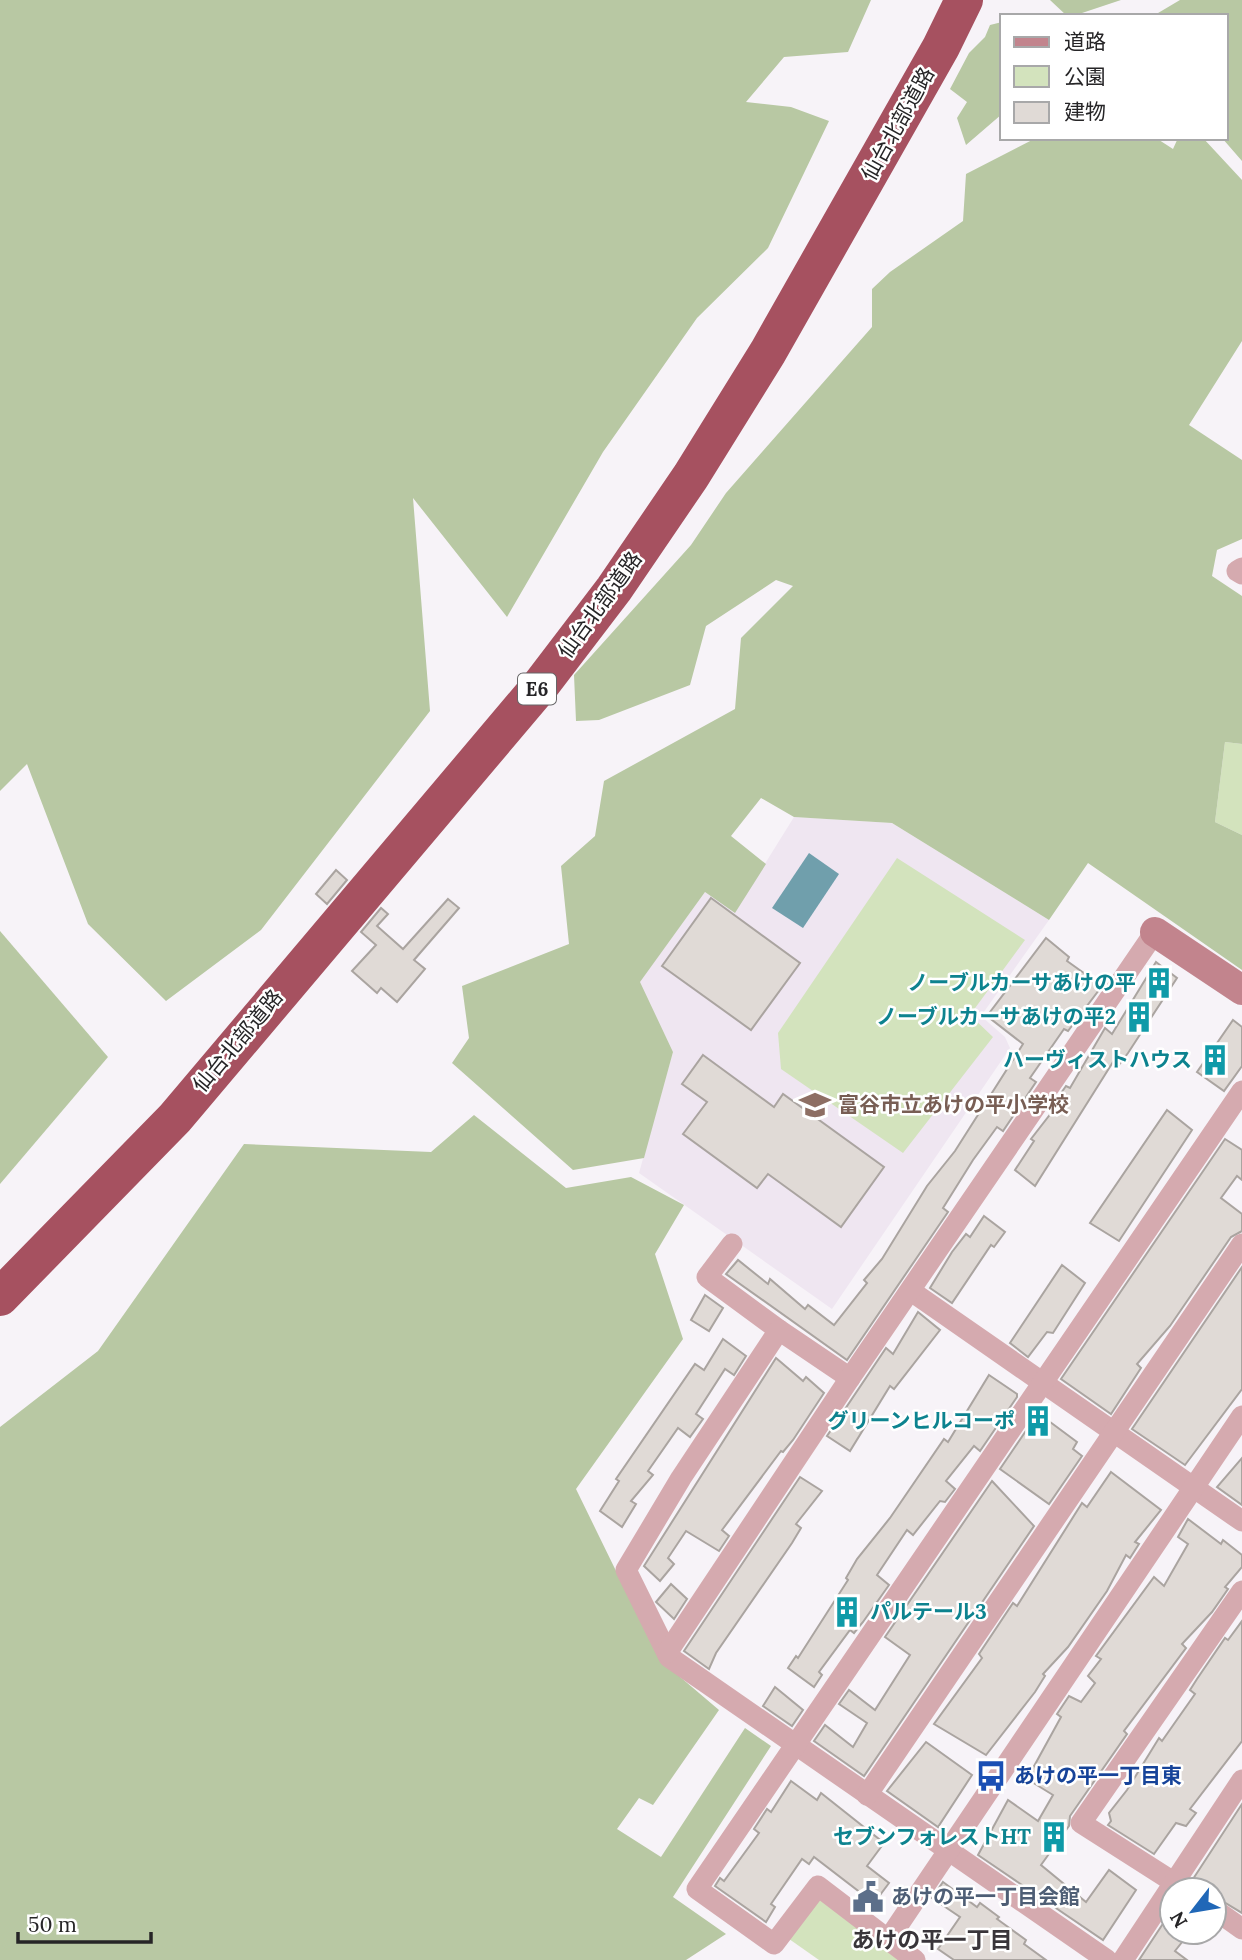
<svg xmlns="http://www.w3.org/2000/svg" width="1242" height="1960" font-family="Lora,'Noto Sans JP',serif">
  <rect width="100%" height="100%" fill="#f7f3f8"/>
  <path fill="#efe6f1" d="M794 817 892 823 1049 920 981 1016 1005 1037 1010 1048 832 1309 639 1173 673 1052 639 982 705 892 735 912Z"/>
  <g fill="#d3e3bd">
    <path d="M1225 742 1242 744V835L1215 822Z"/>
    <path d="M897 858 1025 940 970 1015 993 1037 903 1153 781 1069 778 1033Z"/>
    <path d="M818 1886 915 1960H819L782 1934Z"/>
  </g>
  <g fill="#b8c8a3">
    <path d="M0 0H871L848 52 784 57 746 102 791 107 829 121 768 248 697 318 603 452 507 617 413 498 430 711 261 930 166 1001 88 924 27 764 0 791Z"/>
    <path d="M1050 0H1121L1073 16H1067Z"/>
    <path d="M1180 0H1242V161L1222 138H1226V16H1153Z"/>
    <path d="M1002 22V114L966 145 957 118 967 102 950 89 969 53 985 37 990 25Z"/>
    <path d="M1036 138H1156L1173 149 1178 138H1203L1242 180V341L1189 425 1242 460V539L1217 550 1212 576 1242 596V744L1225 742 1215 822 1242 835V970L1088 863 1049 920 892 823 794 817 761 798 731 836 766 864 735 913 705 892 640 982 673 1052 644 1158 573 1170 452 1063 469 1038 462 986 569 944 561 866 595 836 604 781 735 709 741 638 793 586 776 580 706 626 690 685 599 720 576 721 574 675 691 545 726 493 872 327V289L890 272 963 221 966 174Z"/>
    <path d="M0 931 108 1057 0 1184Z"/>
    <path d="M474 1115 566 1188 631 1177 684 1205 655 1254 683 1339 576 1489 659 1659 719 1710 653 1805 639 1798 617 1829 661 1857 745 1728 771 1746 673 1897 726 1934 686 1960H0V1427L98 1351 244 1144 431 1152Z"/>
  </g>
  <path fill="#709fac" d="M809 853 839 874 803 928 772 908Z"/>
  <g fill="#e0dad6" stroke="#aaa4a0" stroke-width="2">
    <path d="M336 870 347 880 327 904 316 894Z"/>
    <path d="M711 898 800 963 751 1030 662 966Z"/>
    <path d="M448 899 459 908 414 960 425 969 397 1002 381 988 377 993 352 971 376 945 361 932 381 908 388 914 377 926 403 949Z"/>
    <path d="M1046 938 1069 957 1067 961 1102 986 1068 1031 1064 1029 1030 1078 1036 1082 1003 1131 997 1127 973 1160 943 1208 948 1212 847 1360 726 1274 738 1260 768 1284 770 1279 805 1309 808 1305 834 1325 867 1283 864 1280 882 1259 927 1186 955 1151 1023 1044 987 1016Z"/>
    <path d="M1156 962 1177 978 1128 1053 1118 1066 1113 1062 1035 1186 1015 1170 1034 1141 1031 1139 1055 1108 1052 1106 1066 1086 1070 1088 1105 1028 1112 1034Z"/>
    <path d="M1233 1020 1242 1027V1066L1224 1091 1197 1072Z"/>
    <path d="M703 1055 774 1107 783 1094 884 1167 841 1227 768 1174 757 1188 683 1134 707 1102 682 1084Z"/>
    <path d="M1167 1110 1192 1130 1119 1241 1090 1223Z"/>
    <path d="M1225 1139 1242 1150V1180L1237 1176 1221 1198 1242 1214V1231L1231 1237 1170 1326 1137 1364 1141 1368 1111 1414 1061 1379Z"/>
    <path d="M984 1216 1005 1232 994 1247 991 1245 952 1303 930 1288 952 1252 966 1234 970 1237Z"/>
    <path d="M1062 1265 1085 1283 1053 1333 1047 1332 1028 1357 1010 1343Z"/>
    <path d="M1242 1267V1389L1185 1465 1132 1429Z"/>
    <path d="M705 1295 723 1308 709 1331 691 1320Z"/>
    <path d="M918 1312 940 1330 894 1389 890 1386 850 1451 827 1436 886 1348 893 1354Z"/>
    <path d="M723 1339 746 1356 734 1375 725 1369 696 1414 703 1419 690 1437 678 1428 648 1471 653 1475 631 1501 636 1504 622 1527 600 1511 619 1481 616 1479 695 1364 704 1370Z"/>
    <path d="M776 1358 803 1381 806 1377 824 1393 793 1440 783 1452 781 1451 722 1530 729 1536 719 1551 686 1531 668 1558 674 1564 660 1581 644 1566Z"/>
    <path d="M989 1375 1017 1394V1397L980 1451 974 1446 946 1481 955 1489 945 1502 940 1501 913 1535 907 1530 877 1575 889 1585 863 1622 854 1633 850 1630 819 1672 822 1675 814 1687 788 1668 796 1656 798 1658 848 1580 846 1578 857 1559 890 1518 944 1439 948 1442Z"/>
    <path d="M1038 1413 1077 1442 1073 1449 1082 1456 1049 1504 1000 1469Z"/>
    <path d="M1242 1458V1505L1217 1487Z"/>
    <path d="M1111 1472 1161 1510 1135 1542 1139 1544 1130 1558 1126 1555 1107 1591 1068 1647 1043 1674 1045 1676 1035 1692 986 1755 934 1724 982 1658 979 1654 1013 1603 1017 1606 1082 1503 1087 1507Z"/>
    <path d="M800 1477 822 1491 796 1524 801 1528 792 1543 716 1653 709 1669 684 1651Z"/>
    <path d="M992 1481 1034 1526 864 1776 814 1741 825 1725 853 1747 867 1723 839 1704 849 1690 875 1710 910 1655 885 1637Z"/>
    <path d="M1188 1519 1221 1544 1223 1540 1242 1555V1567L1225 1587 1228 1589 1212 1612 1182 1644 1186 1648 1124 1731 1127 1734 1070 1816 1069 1826 1041 1865 1086 1902 1109 1870 1136 1890 1103 1940 978 1855 1008 1800 1038 1821 1053 1795 1027 1779 1061 1717 1057 1714 1069 1696 1081 1702 1095 1683 1088 1676 1101 1659 1096 1656 1154 1577 1164 1586 1188 1544 1178 1537Z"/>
    <path d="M671 1584 687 1599 674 1619 656 1602Z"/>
    <path d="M1242 1621V1741L1190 1809 1196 1813 1186 1826 1176 1823 1154 1854 1108 1825 1111 1821 1109 1813 1127 1790 1159 1738 1162 1741 1195 1694 1190 1690 1197 1679 1225 1638 1228 1640Z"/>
    <path d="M775 1687 803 1710 792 1726 763 1706Z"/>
    <path d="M926 1742 972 1775 938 1827 887 1791Z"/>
    <path d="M791 1781 817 1800 821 1793 884 1843 867 1866 889 1883 874 1903 814 1857 809 1864 802 1859 771 1904 775 1907 766 1922 715 1886 720 1878 724 1881 759 1833 754 1829 767 1809 771 1812Z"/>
    <path d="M1242 1804V1913L1214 1896V1890H1205L1193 1879Z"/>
    <path d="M943 1882 977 1907 980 1903 999 1917 997 1919 1026 1940 1024 1944 1046 1960H954L938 1949 960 1917 932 1898Z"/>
    <path d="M1172 1910V1932H1190L1175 1951 1187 1960H1139Z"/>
  </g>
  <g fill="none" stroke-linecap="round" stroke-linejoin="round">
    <g stroke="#d5aaaf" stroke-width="21">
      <path d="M1242 568 1237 571 1242 574"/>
      <path d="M732 1244 707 1277 779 1330"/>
      <path d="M911 1291 1242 1521"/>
      <path d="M850 1378 779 1330 681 1478 626 1570 669 1657 1107 1960"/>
      <path d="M667 1653 850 1378 1155 932"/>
      <path d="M867 1795 1242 1244"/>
      <path d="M1186 1890 1081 1823 1242 1591"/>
      <path d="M1214 1909 1242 1929"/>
      <path d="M888 1940 1242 1416"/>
      <path d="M915 1960 818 1886 774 1944 697 1889 1242 1091"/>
      <path d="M1123 1960 1242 1780"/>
    </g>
    <path stroke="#c2848d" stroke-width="30" d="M1155 932 1242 990"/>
    <path stroke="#a65160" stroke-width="38" d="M0 1297 175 1118 540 686 614 589 691 476 768 352 941 47 964 0"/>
  </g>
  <defs>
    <symbol id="building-bare" viewBox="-9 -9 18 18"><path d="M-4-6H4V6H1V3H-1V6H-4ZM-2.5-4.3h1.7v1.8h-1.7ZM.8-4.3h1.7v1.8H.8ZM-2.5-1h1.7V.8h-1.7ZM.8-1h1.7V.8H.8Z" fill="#0f9aa8" stroke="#fff" stroke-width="2.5" paint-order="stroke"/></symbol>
    <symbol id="school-bare" viewBox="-9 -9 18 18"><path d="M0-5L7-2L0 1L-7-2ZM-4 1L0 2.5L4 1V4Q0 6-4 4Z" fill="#8d6e63" stroke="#fff" stroke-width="2.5" paint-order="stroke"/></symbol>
    <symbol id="bus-bare" viewBox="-9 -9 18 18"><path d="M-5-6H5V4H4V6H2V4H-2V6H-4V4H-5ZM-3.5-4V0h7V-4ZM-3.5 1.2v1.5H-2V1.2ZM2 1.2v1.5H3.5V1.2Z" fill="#1a4fb4" stroke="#fff" stroke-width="2.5" paint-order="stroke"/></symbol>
    <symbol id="civic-bare" viewBox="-9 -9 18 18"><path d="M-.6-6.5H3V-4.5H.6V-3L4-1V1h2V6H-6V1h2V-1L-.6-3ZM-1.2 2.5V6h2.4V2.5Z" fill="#5c6f8a" stroke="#fff" stroke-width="2.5" paint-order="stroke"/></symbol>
  </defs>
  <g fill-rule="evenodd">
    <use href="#building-bare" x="1137" y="961" width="44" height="44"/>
    <use href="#building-bare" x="1117" y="995" width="44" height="44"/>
    <use href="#building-bare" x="1193" y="1038" width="44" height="44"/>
    <use href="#school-bare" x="793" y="1083" width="44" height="44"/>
    <use href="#building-bare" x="1016" y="1399" width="44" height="44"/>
    <use href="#building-bare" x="825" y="1590" width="44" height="44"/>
    <use href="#bus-bare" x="969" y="1754" width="44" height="44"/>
    <use href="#building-bare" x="1032" y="1815" width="44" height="44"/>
    <use href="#civic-bare" x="846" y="1875" width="44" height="44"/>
  </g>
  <g text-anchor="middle" stroke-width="5" stroke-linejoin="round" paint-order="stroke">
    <rect fill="#fff" stroke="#676668" stroke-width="2" x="518" y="673.5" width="38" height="31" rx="5"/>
    <g font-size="19" font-weight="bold" fill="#262527">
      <text x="537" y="696">E6</text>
    </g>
    <g font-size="21" fill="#262527" stroke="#fff">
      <text transform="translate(898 124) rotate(-61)" y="7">仙台北部道路</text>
      <text transform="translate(600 605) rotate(-54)" y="7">仙台北部道路</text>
      <text transform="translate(238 1041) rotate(-50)" y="7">仙台北部道路</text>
    </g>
    <g font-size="21" font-weight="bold" fill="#0d838f" stroke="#fff" text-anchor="end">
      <text x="1136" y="990">ノーブルカーサあけの平</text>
      <text x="1116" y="1024">ノーブルカーサあけの平2</text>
      <text x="1192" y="1067">ハーヴィストハウス</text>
      <text x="1015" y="1428">グリーンヒルコーポ</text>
      <text x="870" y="1619" text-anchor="start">パルテール3</text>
      <text x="1031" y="1844">セブンフォレストHT</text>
    </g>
    <g font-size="21" font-weight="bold" fill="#785e54" stroke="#fff" text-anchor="start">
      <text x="838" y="1112">富谷市立あけの平小学校</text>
    </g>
    <g font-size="21" font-weight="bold" fill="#164399" stroke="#fff" text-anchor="start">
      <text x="1014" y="1783">あけの平一丁目東</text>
    </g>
    <g font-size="21" font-weight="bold" fill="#4e5e75" stroke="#fff" text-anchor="start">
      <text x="891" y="1904">あけの平一丁目会館</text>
    </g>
    <g font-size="23" font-weight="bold" fill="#39353a" stroke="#fff">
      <text x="932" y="1948">あけの平一丁目</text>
    </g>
  </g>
  <rect x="1000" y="14" width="228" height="126" fill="#ffffff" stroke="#a8a8a9" stroke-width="2"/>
  <rect x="1014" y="37" width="35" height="10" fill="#c2848d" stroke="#a8a8a9" stroke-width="2"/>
  <text x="1064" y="49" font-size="21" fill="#262527">道路</text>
  <rect x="1014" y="66" width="35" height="21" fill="#d3e3bd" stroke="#a8a8a9" stroke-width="2"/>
  <text x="1064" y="84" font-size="21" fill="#262527">公園</text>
  <rect x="1014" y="102" width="35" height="21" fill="#e0dad6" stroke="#a8a8a9" stroke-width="2"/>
  <text x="1064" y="119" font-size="21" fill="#262527">建物</text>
  <g transform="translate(1193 1911) rotate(239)"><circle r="33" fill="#ffffff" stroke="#a8a8a9" stroke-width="2"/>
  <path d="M0-5L12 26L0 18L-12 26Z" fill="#2067b7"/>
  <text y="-10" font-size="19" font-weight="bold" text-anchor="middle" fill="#262527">N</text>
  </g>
  <path d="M18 1932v10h133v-10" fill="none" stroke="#262527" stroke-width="3.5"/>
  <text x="28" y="1932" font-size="21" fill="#262527" stroke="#ffffff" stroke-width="5" paint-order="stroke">50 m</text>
</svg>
